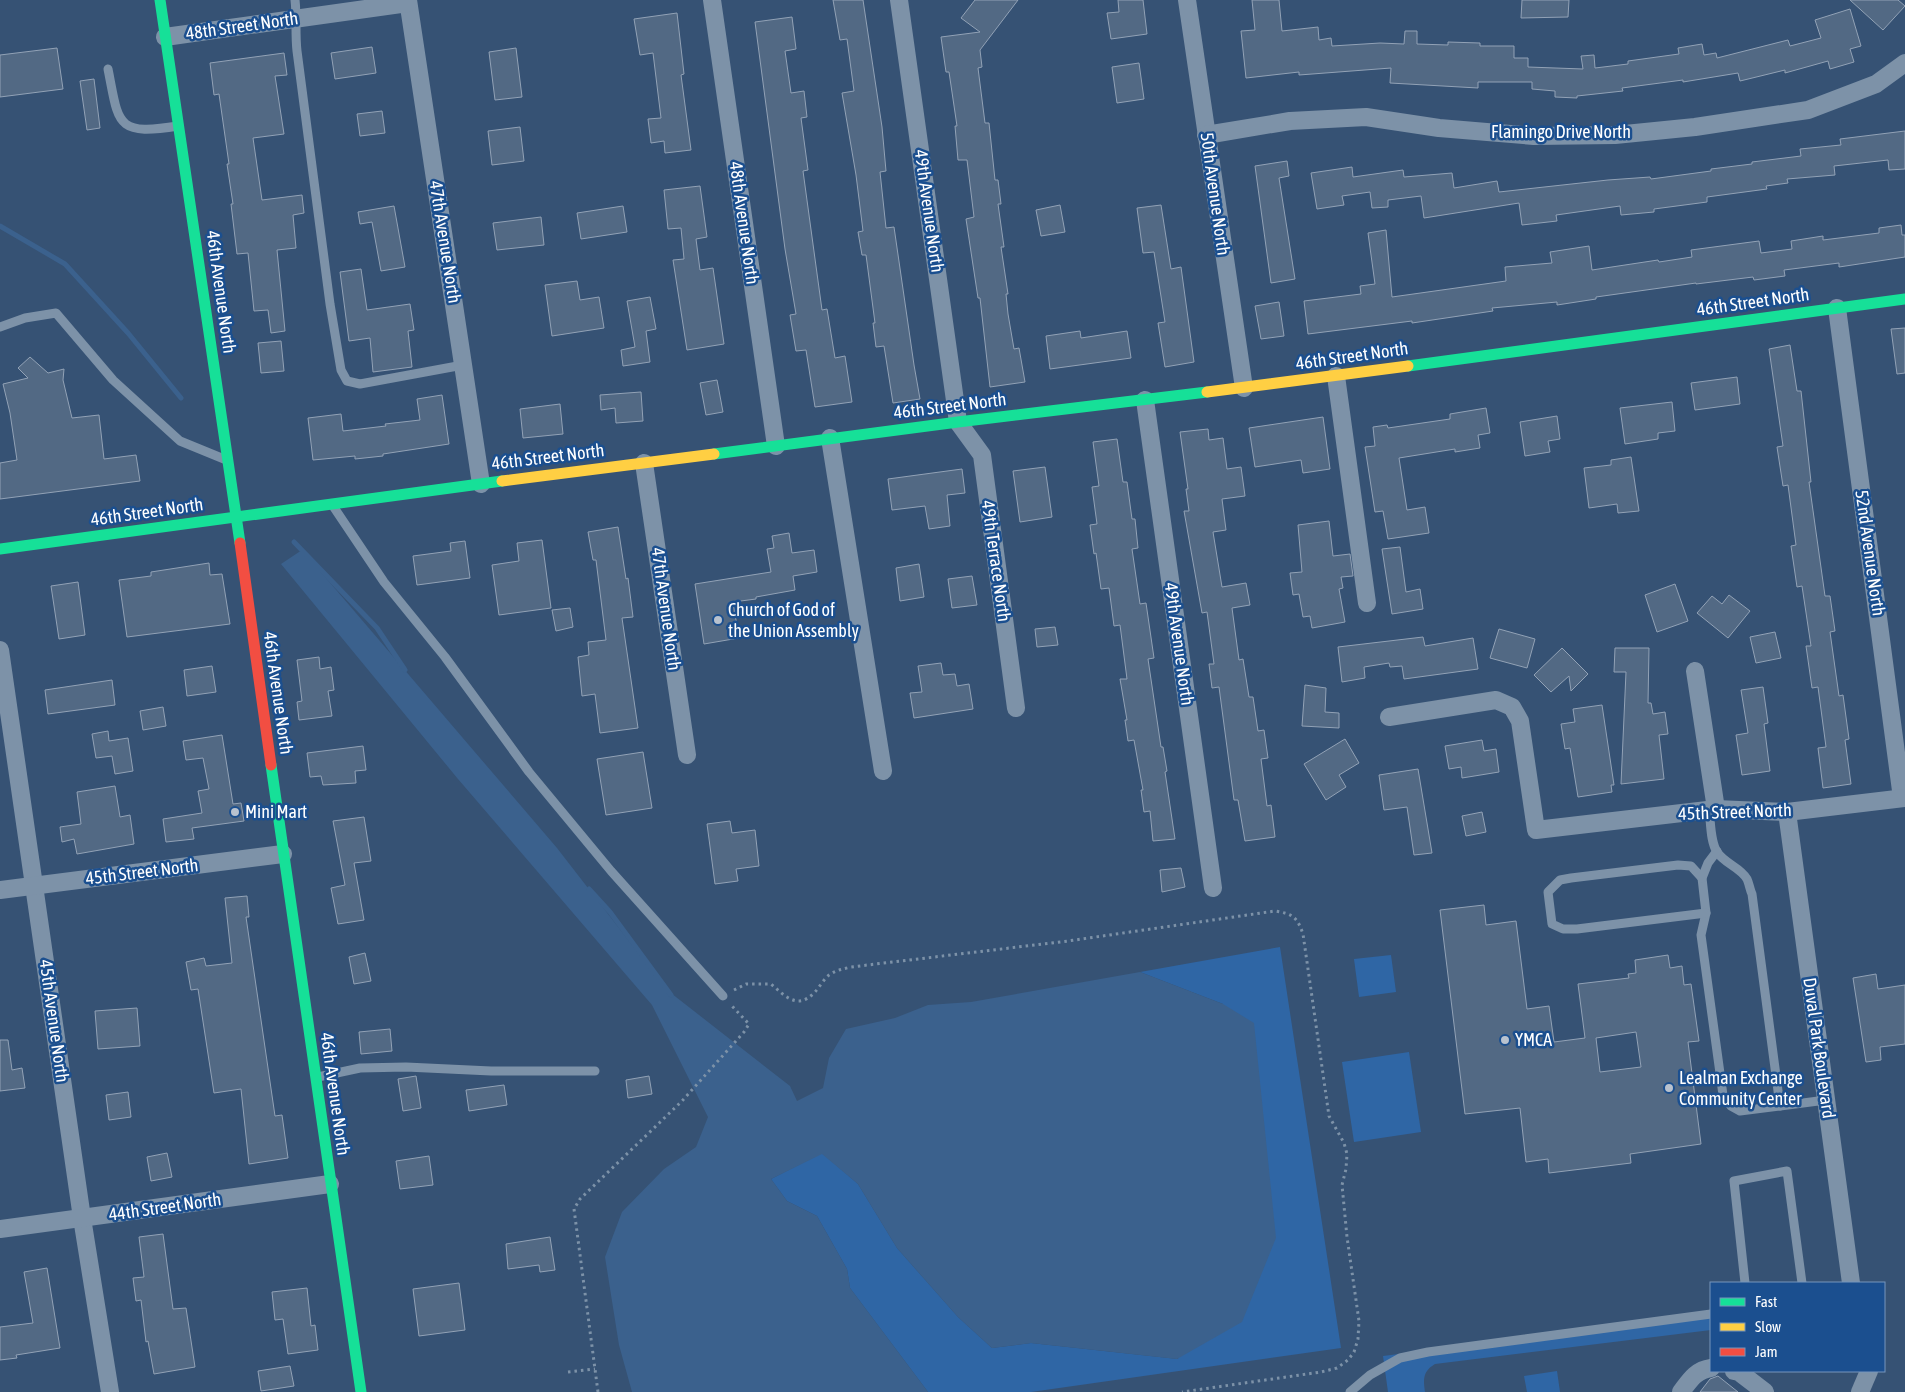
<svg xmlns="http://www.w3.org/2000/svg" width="1905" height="1392" font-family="'Asap Condensed',sans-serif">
  <rect width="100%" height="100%" fill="#365274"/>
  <g fill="#2f66a5">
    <path d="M1280 947 1341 1348 1031 1392H928L850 1288 847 1269 817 1216 787 1201 771 1179 822 1153 858 1184 897 1248 958 1317 992 1348 1031 1343 1178 1359 1223 1004 1140 972Z"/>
    <path d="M1391 955 1396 992 1359 997 1354 959Z"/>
    <path d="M1409 1052 1421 1132 1354 1142 1342 1062Z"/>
    <path d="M1711 1314V1330L1435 1364C1423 1371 1423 1379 1425 1392H1388L1383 1356Z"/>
    <path d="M1557 1371 1560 1392H1527L1524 1376Z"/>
  </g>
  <path fill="#3b618d" d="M302 550 557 848 667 990 790 1086 797 1101 823 1088 829 1058 846 1029 895 1018 928 1005 971 1002 1140 972 1223 1004 1254 1023 1276 1238 1242 1322 1177 1359 1031 1343 992 1348 958 1317 897 1248 858 1184 822 1154 771 1179 787 1201 817 1216 847 1269 850 1288 928 1392H632L619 1345 605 1257 622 1212 664 1169 696 1147 708 1117 652 1005 458 779 281 564Z"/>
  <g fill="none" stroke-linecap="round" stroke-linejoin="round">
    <g stroke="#3b618d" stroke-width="5">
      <path d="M0 226 65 264 128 333 181 398"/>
      <path d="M294 542 377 628 405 670"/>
      <path d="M589 889 610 912 671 995"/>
    </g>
  </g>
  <g fill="#526984" stroke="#92a2b6" fill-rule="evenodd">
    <path d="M833 0H863L882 127 886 171 880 172 886 228 894 227 914 365 920 399 893 403 884 346 876 347 873 323H875L866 255H862L858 232 863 231 856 175 842 93 854 91 847 39 840 40Z"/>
    <path d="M975 0H1018L980 50 982 67 978 68 985 123H989L995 180H998L1001 204H998L1004 247H1001L1008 294H1006L1008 314 1014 349 1019 348 1025 382 990 387 980 298H978L966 219 974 217 967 160H958L955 126H957L949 72H946L941 37 980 32 961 18Z"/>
    <path d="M1118 0H1143L1147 34 1111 39 1107 13 1119 12Z"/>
    <path d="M1252 0H1279L1282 31 1318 27 1319 40 1331 38 1332 46 1380 43 1404 44 1405 31H1417V44L1448 45V42L1480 43V46H1514V58H1528V67L1583 69 1581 56 1594 55 1595 68 1628 64V61L1679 54 1678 48 1702 44 1704 55 1716 53 1717 58 1788 40 1790 46 1821 38 1815 20 1850 9 1861 46 1850 49 1854 62 1830 69 1828 61 1785 73V70L1740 81 1738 73 1683 82V80L1622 88 1623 91 1577 96V98L1555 97V91L1532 89V82H1478V88L1390 83 1391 68 1299 75V72L1246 78 1241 31 1255 30Z"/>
    <path d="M1522 0H1569L1568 17 1521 18Z"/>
    <path d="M1850 0H1898L1905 6 1883 30Z"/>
    <path d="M677 13 684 74 681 75 691 150 665 153 664 141 651 143 648 119 661 118 653 53 640 55 634 19Z"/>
    <path d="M792 17 796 49 785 51 791 93 804 91 807 117 801 118 808 170 803 171 822 310 827 309 835 358 845 356 852 402 815 407 806 350 796 351 790 315 796 314 785 249 755 22Z"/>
    <path d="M372 47 376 73 335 79 331 53Z"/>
    <path d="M57 48 63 89 0 97V55Z"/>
    <path d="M516 48 522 97 495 100 489 52Z"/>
    <path d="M284 53 287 75 275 76 284 134 253 138 262 200 302 195 304 213 293 215 296 248 277 250 285 331 271 333 268 310 254 311 248 253 237 254 231 204H233L227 164H229L219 94 214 95 210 63Z"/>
    <path d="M1139 63 1144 99 1117 103 1112 67Z"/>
    <path d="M94 79 100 128 87 130 80 81Z"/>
    <path d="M382 111 385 133 360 136 357 114Z"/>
    <path d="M520 127 524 161 492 165 488 131Z"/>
    <path d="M1905 131V169L1889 170 1888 160 1834 166 1835 175 1787 179 1788 183 1766 186 1767 189 1707 197V202L1654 209V212L1621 215 1620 206 1556 215 1557 221 1522 225 1519 203 1424 218 1421 196 1388 200V207L1372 208 1370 192 1342 196 1344 205 1317 209 1311 173 1352 167 1353 177 1403 170 1404 177 1452 173 1454 188 1497 181 1499 192 1608 180 1650 177 1651 179 1711 171V169L1752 164V162L1801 156 1800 149 1841 145 1840 139Z"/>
    <path d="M1287 161 1289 176 1279 178 1295 279 1271 283 1255 166Z"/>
    <path d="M700 186 707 237 696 239 700 270 713 268 724 344 687 350 673 260 684 259 681 228 668 229 664 190Z"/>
    <path d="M1060 205 1065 232 1041 236 1036 210Z"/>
    <path d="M1161 205 1171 269 1181 267 1194 362 1165 367 1158 323 1165 322 1154 252 1143 253 1137 208Z"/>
    <path d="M394 206 405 267 381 271 372 222 360 224 358 212Z"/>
    <path d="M623 206 627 232 581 239 577 213Z"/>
    <path d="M541 217 544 245 497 250 493 223Z"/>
    <path d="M1901 225 1902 235H1905V257L1839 267V263L1784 270 1785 276 1754 280 1753 277 1696 284V283L1596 297V299L1557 305V302L1492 308 1493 311 1412 323V321L1308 334 1304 301 1361 294 1360 286 1375 284 1368 233 1386 230 1392 297 1506 281 1505 267 1552 263 1550 252 1589 246 1592 270 1658 260 1659 262 1692 257 1691 250 1759 241 1761 253 1792 249 1791 241 1823 236V240L1879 233V228Z"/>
    <path d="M361 269 367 310 410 304 414 330 408 331 412 367 373 372 370 338 349 341 340 272Z"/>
    <path d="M577 281 580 300 599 297 604 328 552 336 545 285Z"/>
    <path d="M650 297 656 329 646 331 650 362 623 366 621 350 635 347 627 301Z"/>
    <path d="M1279 302 1284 336 1261 339 1255 306Z"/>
    <path d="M1905 328V373L1897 374 1891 329Z"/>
    <path d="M1080 331 1081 338 1127 331 1131 358 1050 369 1046 336Z"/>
    <path d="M281 341 284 371 261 373 258 343Z"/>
    <path d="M1790 345 1797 391H1801L1811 482H1809L1825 596H1830L1835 631 1830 632 1839 696 1843 695 1849 739 1845 740 1851 784 1823 788 1818 748 1826 747 1818 687 1812 688 1806 646H1811L1802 586 1797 587 1791 546 1796 545 1788 485 1783 486 1777 447 1783 446 1769 349Z"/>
    <path d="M30 357 48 373 64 369 63 380 72 418 99 415 104 459 136 455 140 481 0 499V463L17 460 10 413 3 384 28 378 18 368Z"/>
    <path d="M1737 377 1740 404 1695 410 1691 383Z"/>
    <path d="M717 380 723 412 706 415 700 383Z"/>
    <path d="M641 392 643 421 616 423 615 408 601 410 600 395Z"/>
    <path d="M442 395 449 444 383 454V456L355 459V456L313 460 308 418 341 414 343 431 386 426 385 424 420 420 417 399Z"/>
    <path d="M1672 402 1675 431 1658 433V439L1625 444 1620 408Z"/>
    <path d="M560 404 563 434 523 438 520 409Z"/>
    <path d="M1486 408 1490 433 1478 435 1480 448 1455 452V449L1399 458 1407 510 1425 507 1429 533 1388 539 1383 511 1375 512 1365 447 1375 446 1373 427 1387 425 1388 428 1450 419V414Z"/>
    <path d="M1557 416 1560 439 1548 441 1550 452 1525 456 1520 422Z"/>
    <path d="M1323 417 1330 469 1303 473 1301 460 1255 467 1249 428Z"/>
    <path d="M1208 429 1209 440 1223 438 1227 469 1241 467 1245 496 1222 499 1226 530 1213 532 1222 587 1246 583 1250 605 1232 608 1239 660 1243 659 1249 697H1253L1258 731 1264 730 1268 758 1261 759 1267 806 1271 805 1275 837 1245 841 1238 800H1234L1219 687 1212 688 1209 664H1214L1207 612 1202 613 1184 511H1189L1186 489H1188L1180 432Z"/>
    <path d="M1117 439 1123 482H1127L1132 519H1135L1138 548 1132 549 1140 604 1146 603 1154 658 1148 659 1161 747H1163L1167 771 1165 772 1175 839 1153 841 1150 811 1144 812 1141 790H1143L1134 740 1128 741 1125 720H1127L1120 679H1127L1120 625 1114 626 1109 588 1101 589 1096 553 1094 554 1090 525 1097 524 1092 487 1099 486 1093 442Z"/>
    <path d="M1631 457 1639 511 1618 513 1617 504 1589 508 1584 468 1611 465V460Z"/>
    <path d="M1045 467 1052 517 1020 522 1013 471Z"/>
    <path d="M962 469 965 493 947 495 950 526 929 529 925 506 892 510 888 479Z"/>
    <path d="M1329 521 1333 556 1350 554 1353 576 1341 577 1343 588 1339 589 1345 622 1312 628 1310 616 1303 617 1299 594 1293 595 1290 573 1302 572 1298 525Z"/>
    <path d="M618 527 626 579 628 578 633 617 622 618 638 728 600 733 595 694 582 696 578 657 589 655 588 642 606 640 596 560H593L588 532Z"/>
    <path d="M789 533 792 553 814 550 817 572 793 576 795 590 756 597V599L733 602 739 638 704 644 695 584 771 572 767 549 774 548 772 536Z"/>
    <path d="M542 540 551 608 499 615 492 565 519 561 517 543Z"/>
    <path d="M465 541 470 578 417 585 413 556 451 551 450 543Z"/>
    <path d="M1400 547 1406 592 1420 589 1423 609 1392 614 1382 549Z"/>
    <path d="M209 563 210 575 222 574 230 624 127 637 119 580 151 576V572Z"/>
    <path d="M919 564 924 597 900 601 896 568Z"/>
    <path d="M972 576 977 605 952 608 948 579Z"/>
    <path d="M78 582 85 635 59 639 51 586Z"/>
    <path d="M1675 584 1688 621 1657 632 1645 595Z"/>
    <path d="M1729 595 1750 611 1728 638 1697 613 1712 596 1722 604Z"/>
    <path d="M570 608 573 627 556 631 552 610Z"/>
    <path d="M1055 627 1058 645 1037 647 1035 629Z"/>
    <path d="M1499 629 1535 639 1527 668 1490 658Z"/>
    <path d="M1775 632 1781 658 1756 663 1750 637Z"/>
    <path d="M1423 637 1425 646 1473 638 1478 669 1404 679 1402 666 1390 667 1389 663 1364 667 1365 678 1342 682 1338 647Z"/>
    <path d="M1562 648 1588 674 1571 691 1569 676 1551 692 1534 675Z"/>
    <path d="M1615 648H1649L1648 703H1651L1653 714 1665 712 1668 734 1659 735 1664 779 1621 784 1626 672H1614Z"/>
    <path d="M319 657 320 669 331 667 334 690 328 691 332 716 299 720 297 702 302 701 297 660Z"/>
    <path d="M941 663 943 675 955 674 957 686 969 684 973 709 914 718 910 693 922 692 918 666Z"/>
    <path d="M212 666 216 692 187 696 184 670Z"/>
    <path d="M112 680 115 705 48 714 45 690Z"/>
    <path d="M1305 685 1326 688 1325 712 1339 713V728L1302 726Z"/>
    <path d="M1763 687 1768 723 1764 724 1770 771 1742 775 1736 735 1748 733 1741 690Z"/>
    <path d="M1602 705 1614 785H1611L1612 792 1578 797 1570 748 1565 749 1561 724 1575 722 1573 709Z"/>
    <path d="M163 707 166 726 143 730 140 711Z"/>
    <path d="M108 731 109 741 128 738 133 771 115 774 112 756 96 758 92 734Z"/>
    <path d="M222 735 233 804 241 803 244 821 192 828 194 839 166 842 163 819 202 813 198 791 209 789 203 758 186 760 183 741Z"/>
    <path d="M1345 739 1359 763 1339 775 1346 787 1326 800 1304 764Z"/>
    <path d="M1482 740 1484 751 1496 749 1499 772 1462 778 1461 767 1449 769 1445 746Z"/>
    <path d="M363 746 366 770 355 771 356 783 323 785 321 776 310 777 307 753Z"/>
    <path d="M643 752 652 808 606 815 597 759Z"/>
    <path d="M1418 769 1432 853 1414 855 1407 807 1384 810 1379 775Z"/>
    <path d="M115 786 120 817 130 815 134 844 77 854 74 839 62 842 60 827 81 824 77 792Z"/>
    <path d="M1482 812 1486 832 1466 836 1462 816Z"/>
    <path d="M364 817 371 861 354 863 364 920 338 924 331 888 345 885 333 821Z"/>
    <path d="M730 821 732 833 755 830 759 866 736 869 738 881 715 884 707 824Z"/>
    <path d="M1181 868 1185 887 1162 892 1160 870Z"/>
    <path d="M247 896 249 917H246L275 1116 282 1115 288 1158 249 1164 241 1089 214 1093 198 989 191 990 186 962 204 958 206 966 232 963 225 898Z"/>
    <path d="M1484 905 1486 925 1516 921 1527 1009 1549 1006 1554 1042 1585 1038 1578 984 1629 978 1628 974 1636 973 1635 960 1668 955 1670 968 1682 966 1684 985 1691 984 1699 1041 1688 1042 1701 1144 1630 1154 1631 1163 1549 1173 1548 1159 1526 1162 1520 1108 1465 1114 1440 910ZM1636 1032 1641 1067 1600 1072 1596 1038Z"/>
    <path d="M365 953 371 981 354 984 349 957Z"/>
    <path d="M1876 974 1878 989 1905 985V1044L1880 1047 1881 1060 1866 1062 1853 978Z"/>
    <path d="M137 1008 140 1046 98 1049 95 1011Z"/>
    <path d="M390 1029 392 1051 361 1054 359 1032Z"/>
    <path d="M0 1040H8L12 1070 22 1068 25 1088 0 1091Z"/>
    <path d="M416 1076 421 1108 403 1111 398 1079Z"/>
    <path d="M649 1076 652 1094 628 1098 626 1080Z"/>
    <path d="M504 1085 507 1105 469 1111 466 1090Z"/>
    <path d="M128 1092 131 1117 109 1120 106 1095Z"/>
    <path d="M167 1153 172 1177 151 1181 147 1157Z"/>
    <path d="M429 1156 433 1185 400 1189 396 1161Z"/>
    <path d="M163 1234 173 1309 186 1308 195 1367 154 1374 148 1341 146 1342 141 1300 136 1301 133 1278 144 1277 139 1237Z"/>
    <path d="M550 1237 555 1270 540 1272 539 1265 508 1269 506 1244Z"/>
    <path d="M47 1268 60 1348 16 1355 17 1358 0 1360V1327L33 1323 24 1272Z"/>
    <path d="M459 1283 465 1330 419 1336 413 1289Z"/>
    <path d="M307 1288 311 1326 315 1325 318 1350 288 1354 283 1319 275 1320 272 1292Z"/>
    <path d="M290 1366 294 1386 261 1391 258 1371Z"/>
    <path d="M1718 1376 1738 1392H1700L1710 1379Z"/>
  </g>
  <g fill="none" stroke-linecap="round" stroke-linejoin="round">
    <g stroke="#7d92a8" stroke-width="3" stroke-dasharray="2.5 4" stroke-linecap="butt">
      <path d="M734 990 746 984H771C785 996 797 1010 814 993 819 988 823 980 829 975 836 970 843 969 851 967L1068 941 1275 911C1293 914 1297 917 1303 934L1329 1116 1344 1143 1347 1154 1346 1169 1342 1185 1347 1237 1359 1321 1358 1339 1354 1352 1348 1360 1337 1368 1321 1372 1182 1392"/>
      <path d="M568 1372 595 1369"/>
      <path d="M598 1392 574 1209 580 1199 682 1101 744 1032 749 1024 731 1005"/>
    </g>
    <g stroke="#7d92a8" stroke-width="9">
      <path d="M295 0C297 17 295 34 297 51L330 304 341 370 347 381 360 384 463 365"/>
      <path d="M108 69C119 124 115 136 178 126"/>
      <path d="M0 327 25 318 56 313 113 380 180 441 224 459"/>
      <path d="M333 506 384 582 445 657 529 772 611 871 723 996"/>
      <path d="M1709 809C1711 823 1710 841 1717 852 1725 864 1740 867 1747 879 1749 883 1750 890 1752 894L1780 1106 1826 1100"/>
      <path d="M1717 851 1708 863 1702 878 1706 913 1701 935 1723 1095 1731 1106 1740 1111 1780 1106"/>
      <path d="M1702 878 1691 866 1678 865 1571 878 1560 880 1548 892 1552 924 1563 929H1577L1706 913"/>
      <path d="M318 1077 360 1068 406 1067 491 1071H595"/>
      <path d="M1745 1283 1734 1181 1787 1171 1802 1283"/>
      <path d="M1350 1392 1370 1375 1400 1358 1428 1352 1711 1314"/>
    </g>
    <g stroke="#7d92a8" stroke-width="18">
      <path d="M408 0 481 484"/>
      <path d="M712 0 776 446"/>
      <path d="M899 0 958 422 982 455 1016 708"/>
      <path d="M1187 0 1244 388"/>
      <path d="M165 37 408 3"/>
      <path d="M1206 135 1290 121 1366 117 1439 128 1534 136 1615 135 1695 127 1808 110 1876 84 1905 63"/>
      <path d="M1837 308 1902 798"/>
      <path d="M1336 376 1367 603"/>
      <path d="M1145 400 1213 888"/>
      <path d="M830 438 883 771"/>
      <path d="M644 463 687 755"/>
      <path d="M0 650 82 1218 110 1392"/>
      <path d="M1695 671 1716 809"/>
      <path d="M1389 717 1496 700 1512 707 1520 721 1536 830 1716 809 1787 812 1905 798"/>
      <path d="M1787 812 1851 1283"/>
      <path d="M0 890 283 854"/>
      <path d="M0 1229 330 1184"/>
      <path d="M1734 1371 1739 1372 1765 1392"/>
      <path d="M1681 1392C1690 1380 1696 1370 1711 1368"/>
      <path d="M1860 1392 1869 1371"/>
    </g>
    <g stroke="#16e098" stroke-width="11">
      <path d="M160 0 240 543"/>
      <path d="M1408 366 1905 299"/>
      <path d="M714 454 958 422 1207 392"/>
      <path d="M0 549 502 481"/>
      <path d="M271 765 361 1392"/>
    </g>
    <g stroke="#ffcf43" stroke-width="11">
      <path d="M1207 392 1408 366"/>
      <path d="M502 481 714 454"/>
    </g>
    <path stroke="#f24e42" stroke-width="11" d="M240 543 271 765"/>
  </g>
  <g fill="#b9c2ce" stroke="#1b4f8f" stroke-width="2">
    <circle cx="718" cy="620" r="5"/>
    <circle cx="235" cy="812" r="5"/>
    <circle cx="1505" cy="1040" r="5"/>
    <circle cx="1669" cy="1088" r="5"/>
  </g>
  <g text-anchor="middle" stroke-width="5" stroke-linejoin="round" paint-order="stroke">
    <g font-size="18" fill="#fff" stroke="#1b4f8f">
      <text transform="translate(242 26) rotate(-8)" y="6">48th Street North</text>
      <text x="1561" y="138">Flamingo Drive North</text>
      <text transform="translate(1215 194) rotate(82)" y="6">50th Avenue North</text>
      <text transform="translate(929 211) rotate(82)" y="6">49th Avenue North</text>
      <text transform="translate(744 223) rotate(82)" y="6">48th Avenue North</text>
      <text transform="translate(445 242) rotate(81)" y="6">47th Avenue North</text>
      <text transform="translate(221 292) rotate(82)" y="6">46th Avenue North</text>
      <text transform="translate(1753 302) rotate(-8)" y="6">46th Street North</text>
      <text transform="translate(1352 356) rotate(-8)" y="6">46th Street North</text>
      <text transform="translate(950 406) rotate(-7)" y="6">46th Street North</text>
      <text transform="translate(548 457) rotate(-7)" y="6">46th Street North</text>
      <text transform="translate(147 512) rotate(-8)" y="6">46th Street North</text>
      <text transform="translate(1870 553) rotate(82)" y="6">52nd Avenue North</text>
      <text transform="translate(996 561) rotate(82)" y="6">49th Terrace North</text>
      <text transform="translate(666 609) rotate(82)" y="6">47th Avenue North</text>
      <text transform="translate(1179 644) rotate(82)" y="6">49th Avenue North</text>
      <text transform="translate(278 693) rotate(82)" y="6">46th Avenue North</text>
      <text transform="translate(1735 812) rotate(-2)" y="6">45th Street North</text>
      <text transform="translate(142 872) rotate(-7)" y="6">45th Street North</text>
      <text transform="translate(54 1021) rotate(82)" y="6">45th Avenue North</text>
      <text transform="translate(1819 1048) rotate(82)" y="6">Duval Park Boulevard</text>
      <text transform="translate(335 1094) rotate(82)" y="6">46th Avenue North</text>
      <text transform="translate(165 1207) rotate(-8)" y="6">44th Street North</text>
    </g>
    <g font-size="18" fill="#fff" stroke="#1b4f8f" text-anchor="start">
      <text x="728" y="616">Church of God of<tspan x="728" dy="21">the Union Assembly</tspan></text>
      <text x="245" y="818">Mini Mart</text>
      <text x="1515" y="1046">YMCA</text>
      <text x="1679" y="1084">Lealman Exchange<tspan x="1679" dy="21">Community Center</tspan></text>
    </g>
  </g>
  <rect x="1710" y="1282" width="175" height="90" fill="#1b4f8f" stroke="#7695bc"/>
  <rect x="1720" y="1298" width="25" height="8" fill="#16e098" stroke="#7695bc"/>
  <text x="1755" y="1307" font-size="15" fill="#ffffff">Fast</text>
  <rect x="1720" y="1323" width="25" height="8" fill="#ffcf43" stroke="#7695bc"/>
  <text x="1755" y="1332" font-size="15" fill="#ffffff">Slow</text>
  <rect x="1720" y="1348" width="25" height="8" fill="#f24e42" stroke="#7695bc"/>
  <text x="1755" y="1357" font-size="15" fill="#ffffff">Jam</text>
</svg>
